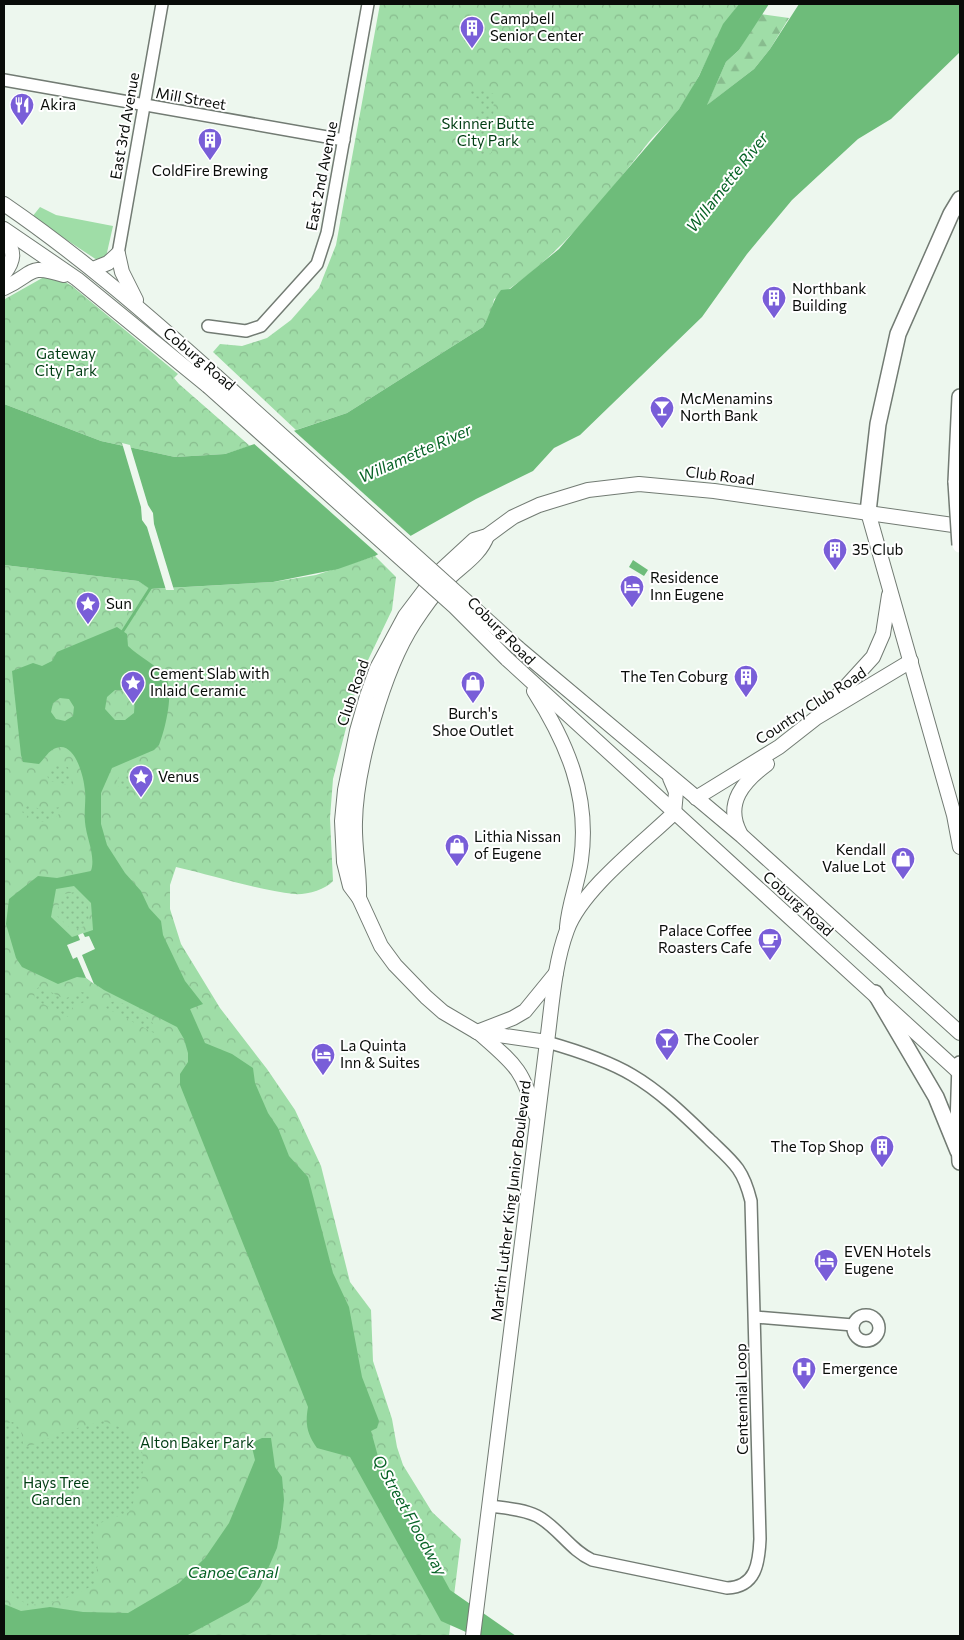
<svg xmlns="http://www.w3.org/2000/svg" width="964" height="1640" font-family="Commissioner,sans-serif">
  <defs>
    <pattern id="forest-firs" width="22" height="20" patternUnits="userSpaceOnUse" patternTransform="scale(1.25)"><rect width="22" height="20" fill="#9fdda7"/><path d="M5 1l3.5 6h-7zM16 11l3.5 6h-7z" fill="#88bc8e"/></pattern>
    <pattern id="park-crowns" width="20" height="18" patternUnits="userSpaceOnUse" patternTransform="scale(1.25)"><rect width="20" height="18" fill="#9fdda7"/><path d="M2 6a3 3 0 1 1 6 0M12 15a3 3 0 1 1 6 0" fill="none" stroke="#88bc8e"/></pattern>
    <pattern id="garden-dots" width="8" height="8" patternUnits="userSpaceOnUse" patternTransform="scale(1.25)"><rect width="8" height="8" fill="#9fdda7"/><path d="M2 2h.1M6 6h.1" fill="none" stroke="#88bc8e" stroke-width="1.8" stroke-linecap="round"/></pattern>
  </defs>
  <rect width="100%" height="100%" fill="#edf7ee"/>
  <path fill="#9fdda7" d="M40 207 56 215 113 226 106 257 97 260 32 217Z"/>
  <path fill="url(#forest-firs)" d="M760 14 789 18 770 49 754 69 706 106 726 62 739 50Z"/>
  <g fill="url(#park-crowns)">
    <path d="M380 4H739C714 37 703 76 679 109 670 121 658 131 648 143 603 200 557 260 494 299L491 313 483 327 347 413 296 430 213 352 220 344 242 346 267 338 291 320 319 288 336 245Z"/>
    <path d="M44 277 60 279 72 286 178 374 174 378 179 384 250 446 225 454 175 457 101 441 4 404 5 299Z"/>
    <path d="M375 556 396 577 392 610 358 681 333 779 330 818 333 881C325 890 306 895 294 894 257 890 212 875 176 867L170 885V909L181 944 220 1008 267 1069 295 1110 321 1166 350 1282 371 1310 373 1361 392 1419 397 1447 403 1465 432 1512 461 1539 449 1636H4V565L138 581 151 589 273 582 316 575Z"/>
  </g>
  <g fill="url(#garden-dots)">
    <path d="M466 90 485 91 494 94 492 153 478 156 465 139V132L474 124V116C478 109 483 107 479 99L466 94Z"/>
    <path d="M56 764 68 767 72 781 70 785 49 781 47 775Z"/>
    <circle cx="125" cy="782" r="8"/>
    <path d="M28 805 43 810 60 807 63 810 52 821 37 822 22 812Z"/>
    <path d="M75 892 88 905 89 924 73 931 57 916 60 895Z"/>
    <path d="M39 987 45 989 44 992 47 994 49 991 64 999 81 992 87 993 90 999 72 1008 68 1017 34 999 35 990Z"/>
    <path d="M115 1001C129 1005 157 1017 156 1034L106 1008 108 1003Z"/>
    <path d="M103 1421C110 1424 119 1426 125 1430 156 1448 141 1487 129 1512L95 1525 93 1531 99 1553 95 1584C79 1594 39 1612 21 1601 12 1596 10 1588 4 1580V1424L13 1422C22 1429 23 1436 23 1447L40 1443 56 1434Z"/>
  </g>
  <g fill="#6ebc7a" fill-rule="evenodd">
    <path d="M739 4H769L739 50 726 62 707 105 754 69 770 49 799 4H960V52L891 119 858 139 792 200 747 254 702 317 580 435 554 448 533 471 476 499 375 556 338 569 273 582 150 589 138 581 4 565V404L101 441 175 457 225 454 347 413 483 327C491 314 492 301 501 290L510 289 559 249 679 109 699 76 723 24Z"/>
    <path d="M633 560 648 570 644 576 629 567Z"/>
    <path d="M117 627 127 634 128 646C138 656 158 666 165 676 175 690 165 730 159 745L154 750 112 768 101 793V824L107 845 125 873 141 891 149 908 161 921 163 935 185 981 203 1004 190 1009 205 1043 232 1054 253 1068 255 1083 268 1113 278 1128 289 1156 308 1177 333 1273 349 1307 362 1377 379 1421 377 1428 371 1431 379 1460 450 1590 516 1636H475L441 1621 350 1457 317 1448C307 1434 305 1424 308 1407L180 1085V1074L188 1062V1053L184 1039 177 1027 104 990 86 978 77 977 58 984 22 967 16 958 6 924 9 899 38 876 57 878 91 871C96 856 86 837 85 822 84 811 86 801 85 791 84 777 75 741 56 748 49 750 44 759 39 764L23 762 21 755 12 671 33 663 42 666 52 661 57 652ZM115 690H126L135 698 134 713 125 720H115L105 709 107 697ZM60 698 69 699 74 707 73 716 65 721 56 719 51 712 53 703ZM74 886 91 903 93 930 72 937 51 917 56 889Z"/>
    <path d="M262 1438H271L275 1467 282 1477 284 1500 281 1527 277 1548 260 1587 249 1602 186 1636H4V1604L21 1611 50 1607 83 1612 128 1613 179 1583 205 1558 229 1523 255 1460 251 1443Z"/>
  </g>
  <g fill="#edf7ee">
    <path d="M292 429 413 538 380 556 252 442Z"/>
    <path d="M122 443 130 445 148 505 153 513 154 524 174 590H166L147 527 142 520 141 507Z"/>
    <path d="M83 933 85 937 89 936 95 949 82 955 94 984 86 978 77 957 73 959 67 945 80 940 78 935Z"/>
  </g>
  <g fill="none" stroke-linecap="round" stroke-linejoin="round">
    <path stroke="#6ebc7a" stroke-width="3" d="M121 634 151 587"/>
    <defs>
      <g id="minor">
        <path d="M4 80 344 140"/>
        <path d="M118 254 162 4"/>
        <path d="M208 326 246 331 261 326 317 264 327 233 368 4"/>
        <circle cx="866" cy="1328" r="13"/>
        <path d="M755 1317 853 1325"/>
        <path d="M490 1506C505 1508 523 1509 537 1516 558 1527 570 1550 592 1560L727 1588C756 1587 759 1563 760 1539L751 1201C748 1189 745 1179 738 1169 730 1158 718 1148 709 1139 685 1116 661 1092 632 1075 607 1060 575 1050 547 1042"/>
      </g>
      <g id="major">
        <path d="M4 204C80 256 148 315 216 376"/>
        <path d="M4 229 77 279 208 386"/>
        <path d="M4 238C16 251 14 261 4 274"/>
        <path d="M118 254 122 272 136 300"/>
        <path d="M93 269 108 263 118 254"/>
        <path d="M4 288C35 274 26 263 64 275"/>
        <path d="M868 512 954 815 960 847"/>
        <path d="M518 648 742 836 960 1033"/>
        <path d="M507 659 960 1073"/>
        <path d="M534 691C567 743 590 796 581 860 578 883 569 903 567 927"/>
        <path d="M832 702 873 657 883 634 889 595"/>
        <path d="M670 778 676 792 674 813"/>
        <path d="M696 798 779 747 816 718 911 661"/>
        <path d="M740 833C724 803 744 781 767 764"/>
        <path d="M359 898C360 873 354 848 355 822 356 767 384 669 414 623 423 609 433 595 444 583 459 567 480 556 487 536"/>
        <path d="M477 1032 513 1018 525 1011 556 973"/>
        <path d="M478 1032C513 1063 523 1068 535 1114"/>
        <path d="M547 1042 477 1032 443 1012 426 997 395 965 381 946 359 898 350 886 344 862 342 821 345 790 357 731 367 696 377 668 405 616 436 575 474 540 487 536 513 517 539 505 588 490 639 484 714 491 960 526"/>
        <path d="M473 1636 547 1042C552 1005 554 965 567 930 582 889 643 843 674 813"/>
      </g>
      <g id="highway">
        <path d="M956 482 960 397"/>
        <path d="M868 512 878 424 898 334 951 214 960 199"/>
        <path d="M875 993 936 1097 958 1151"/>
        <path d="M960 1064 958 1125 960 1162"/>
      </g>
    </defs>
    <use href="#minor" stroke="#727b73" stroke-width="14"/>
    <use href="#major" stroke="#727b73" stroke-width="16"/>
    <use href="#highway" stroke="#727b73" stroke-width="18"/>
    <use href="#minor" stroke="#fff" stroke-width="11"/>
    <use href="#major" stroke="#fff" stroke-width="14"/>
    <use href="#highway" stroke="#fff" stroke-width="15"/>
    <defs>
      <g id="major-bridge">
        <path d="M216 376 518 648"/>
        <path d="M208 386 455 607 507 659"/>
      </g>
      <path id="highway-bridge" d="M956 482 960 545"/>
    </defs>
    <use href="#major-bridge" stroke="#727b73" stroke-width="16" stroke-linecap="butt"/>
    <use href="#highway-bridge" stroke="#727b73" stroke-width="18" stroke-linecap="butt"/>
    <use href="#major-bridge" stroke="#fff" stroke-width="14"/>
    <use href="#highway-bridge" stroke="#fff" stroke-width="15"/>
  </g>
  <defs>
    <symbol id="building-pin" viewBox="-11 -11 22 30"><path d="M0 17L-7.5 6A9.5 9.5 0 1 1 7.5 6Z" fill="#795ed8" stroke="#fff"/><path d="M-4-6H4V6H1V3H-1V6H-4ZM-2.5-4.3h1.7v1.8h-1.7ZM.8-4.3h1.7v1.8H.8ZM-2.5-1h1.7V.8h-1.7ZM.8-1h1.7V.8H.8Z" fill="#fff"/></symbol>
    <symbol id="restaurant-pin" viewBox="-11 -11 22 30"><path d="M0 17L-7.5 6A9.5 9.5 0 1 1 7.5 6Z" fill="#795ed8" stroke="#fff"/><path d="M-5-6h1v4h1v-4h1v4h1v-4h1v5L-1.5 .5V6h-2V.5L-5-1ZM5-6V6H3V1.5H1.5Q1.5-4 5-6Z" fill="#fff"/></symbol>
    <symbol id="bar-pin" viewBox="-11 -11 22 30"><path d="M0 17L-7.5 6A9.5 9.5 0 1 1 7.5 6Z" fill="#795ed8" stroke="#fff"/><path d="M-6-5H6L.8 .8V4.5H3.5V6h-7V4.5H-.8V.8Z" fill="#fff"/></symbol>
    <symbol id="hotel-pin" viewBox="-11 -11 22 30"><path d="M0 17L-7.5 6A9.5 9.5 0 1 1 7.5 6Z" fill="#795ed8" stroke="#fff"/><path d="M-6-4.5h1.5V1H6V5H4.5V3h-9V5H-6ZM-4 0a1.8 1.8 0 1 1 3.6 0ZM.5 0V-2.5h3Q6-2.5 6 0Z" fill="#fff"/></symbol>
    <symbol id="sight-pin" viewBox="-11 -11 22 30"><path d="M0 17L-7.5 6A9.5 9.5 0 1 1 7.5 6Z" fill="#795ed8" stroke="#fff"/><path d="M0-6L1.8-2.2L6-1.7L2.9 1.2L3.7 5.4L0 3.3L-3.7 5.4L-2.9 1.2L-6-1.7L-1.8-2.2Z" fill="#fff"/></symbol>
    <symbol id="shop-pin" viewBox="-11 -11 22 30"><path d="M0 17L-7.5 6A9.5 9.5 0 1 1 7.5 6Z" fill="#795ed8" stroke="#fff"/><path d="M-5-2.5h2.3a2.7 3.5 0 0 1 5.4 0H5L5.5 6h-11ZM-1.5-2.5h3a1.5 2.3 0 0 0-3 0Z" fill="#fff"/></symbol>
    <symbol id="cafe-pin" viewBox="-11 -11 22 30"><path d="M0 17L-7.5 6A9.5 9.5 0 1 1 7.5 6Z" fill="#795ed8" stroke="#fff"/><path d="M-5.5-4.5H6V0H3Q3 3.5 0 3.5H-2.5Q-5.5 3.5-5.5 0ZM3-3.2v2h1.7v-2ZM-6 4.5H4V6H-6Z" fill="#fff"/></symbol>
    <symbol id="hospital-pin" viewBox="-11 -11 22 30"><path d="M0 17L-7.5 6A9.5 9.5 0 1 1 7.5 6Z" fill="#795ed8" stroke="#fff"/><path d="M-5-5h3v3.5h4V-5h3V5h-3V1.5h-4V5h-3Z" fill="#fff"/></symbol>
  </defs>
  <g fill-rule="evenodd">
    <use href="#building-pin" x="458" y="14" width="28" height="38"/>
    <use href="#restaurant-pin" x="8" y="91" width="28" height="38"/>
    <use href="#building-pin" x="196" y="126" width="28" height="38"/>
    <use href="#building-pin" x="760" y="284" width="28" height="38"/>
    <use href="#bar-pin" x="648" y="394" width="28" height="38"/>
    <use href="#building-pin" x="821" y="536" width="28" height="38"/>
    <use href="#hotel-pin" x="618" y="573" width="28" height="38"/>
    <use href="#sight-pin" x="74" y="590" width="28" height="38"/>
    <use href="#building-pin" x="732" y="663" width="28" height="38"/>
    <use href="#sight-pin" x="119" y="669" width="28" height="38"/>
    <use href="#shop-pin" x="459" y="669" width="28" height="38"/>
    <use href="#sight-pin" x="127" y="763" width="28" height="38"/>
    <use href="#shop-pin" x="443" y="832" width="28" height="38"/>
    <use href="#shop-pin" x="889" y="845" width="28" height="38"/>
    <use href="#cafe-pin" x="756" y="926" width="28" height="38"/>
    <use href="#bar-pin" x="653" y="1026" width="28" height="38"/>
    <use href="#hotel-pin" x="309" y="1041" width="28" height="38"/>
    <use href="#building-pin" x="868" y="1133" width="28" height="38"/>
    <use href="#hotel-pin" x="812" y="1247" width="28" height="38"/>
    <use href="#hospital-pin" x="790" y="1355" width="28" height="38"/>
  </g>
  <g text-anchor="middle" stroke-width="4" stroke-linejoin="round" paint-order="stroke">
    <g font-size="15" fill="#090c09" stroke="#fff" text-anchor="start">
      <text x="490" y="24">Campbell<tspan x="490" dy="17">Senior Center</tspan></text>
      <text x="40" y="110">Akira</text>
      <text x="210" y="176" text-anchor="middle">ColdFire Brewing</text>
      <text x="792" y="294">Northbank<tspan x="792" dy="17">Building</tspan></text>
      <text x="680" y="404">McMenamins<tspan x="680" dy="17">North Bank</tspan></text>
      <text x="852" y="555">35 Club</text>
      <text x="650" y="583">Residence<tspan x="650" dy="17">Inn Eugene</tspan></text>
      <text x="106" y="609">Sun</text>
      <text x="150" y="679">Cement Slab with<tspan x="150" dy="17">Inlaid Ceramic</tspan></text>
      <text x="728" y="682" text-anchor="end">The Ten Coburg</text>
      <text x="473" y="719" text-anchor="middle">Burch's<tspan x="473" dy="17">Shoe Outlet</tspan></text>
      <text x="158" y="782">Venus</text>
      <text x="474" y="842">Lithia Nissan<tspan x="474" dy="17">of Eugene</tspan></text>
      <text x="886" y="855" text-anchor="end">Kendall<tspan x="886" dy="17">Value Lot</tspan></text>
      <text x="752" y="936" text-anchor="end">Palace Coffee<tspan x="752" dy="17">Roasters Cafe</tspan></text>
      <text x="684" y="1045">The Cooler</text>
      <text x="340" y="1051">La Quinta<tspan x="340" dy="17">Inn &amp; Suites</tspan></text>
      <text x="864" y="1152" text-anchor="end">The Top Shop</text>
      <text x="844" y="1257">EVEN Hotels<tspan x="844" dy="17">Eugene</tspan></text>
      <text x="822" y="1374">Emergence</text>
    </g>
    <g font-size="15" fill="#090c09" stroke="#fff">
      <text transform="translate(191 99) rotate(10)" y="5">Mill Street</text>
      <text transform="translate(125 126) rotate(-80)" y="5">East 3rd Avenue</text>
      <text transform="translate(322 176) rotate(-79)" y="5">East 2nd Avenue</text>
      <text transform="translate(199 359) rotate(40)" y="5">Coburg Road</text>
      <text transform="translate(720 476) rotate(7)" y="5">Club Road</text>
      <text transform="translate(501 631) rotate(45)" y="5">Coburg Road</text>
      <text transform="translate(353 693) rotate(-71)" y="5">Club Road</text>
      <text transform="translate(811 706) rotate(-33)" y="5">Country Club Road</text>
      <text transform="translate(798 904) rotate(42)" y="5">Coburg Road</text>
      <text transform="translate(511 1201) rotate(-83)" y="5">Martin Luther King Junior Boulevard</text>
      <text transform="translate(742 1399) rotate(-91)" y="5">Centennial Loop</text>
    </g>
    <g font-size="15" fill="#003d13" stroke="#fff">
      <text x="488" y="129">Skinner Butte<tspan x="488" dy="17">City Park</tspan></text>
      <text x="66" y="359">Gateway<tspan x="66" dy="17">City Park</tspan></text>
      <text x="197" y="1448">Alton Baker Park</text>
      <text x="56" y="1488">Hays Tree<tspan x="56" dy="17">Garden</tspan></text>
    </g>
    <g font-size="16" font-style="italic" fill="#066225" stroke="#fff">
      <text transform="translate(727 182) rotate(-52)" y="6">Willamette River</text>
      <text transform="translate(415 453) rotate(-24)" y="6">Willamette River</text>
      <text transform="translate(410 1515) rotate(61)" y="6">Q Street Floodway</text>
      <text x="233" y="1578">Canoe Canal</text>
    </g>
  </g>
  <rect width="964" height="1640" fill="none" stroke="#090c09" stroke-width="10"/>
</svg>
